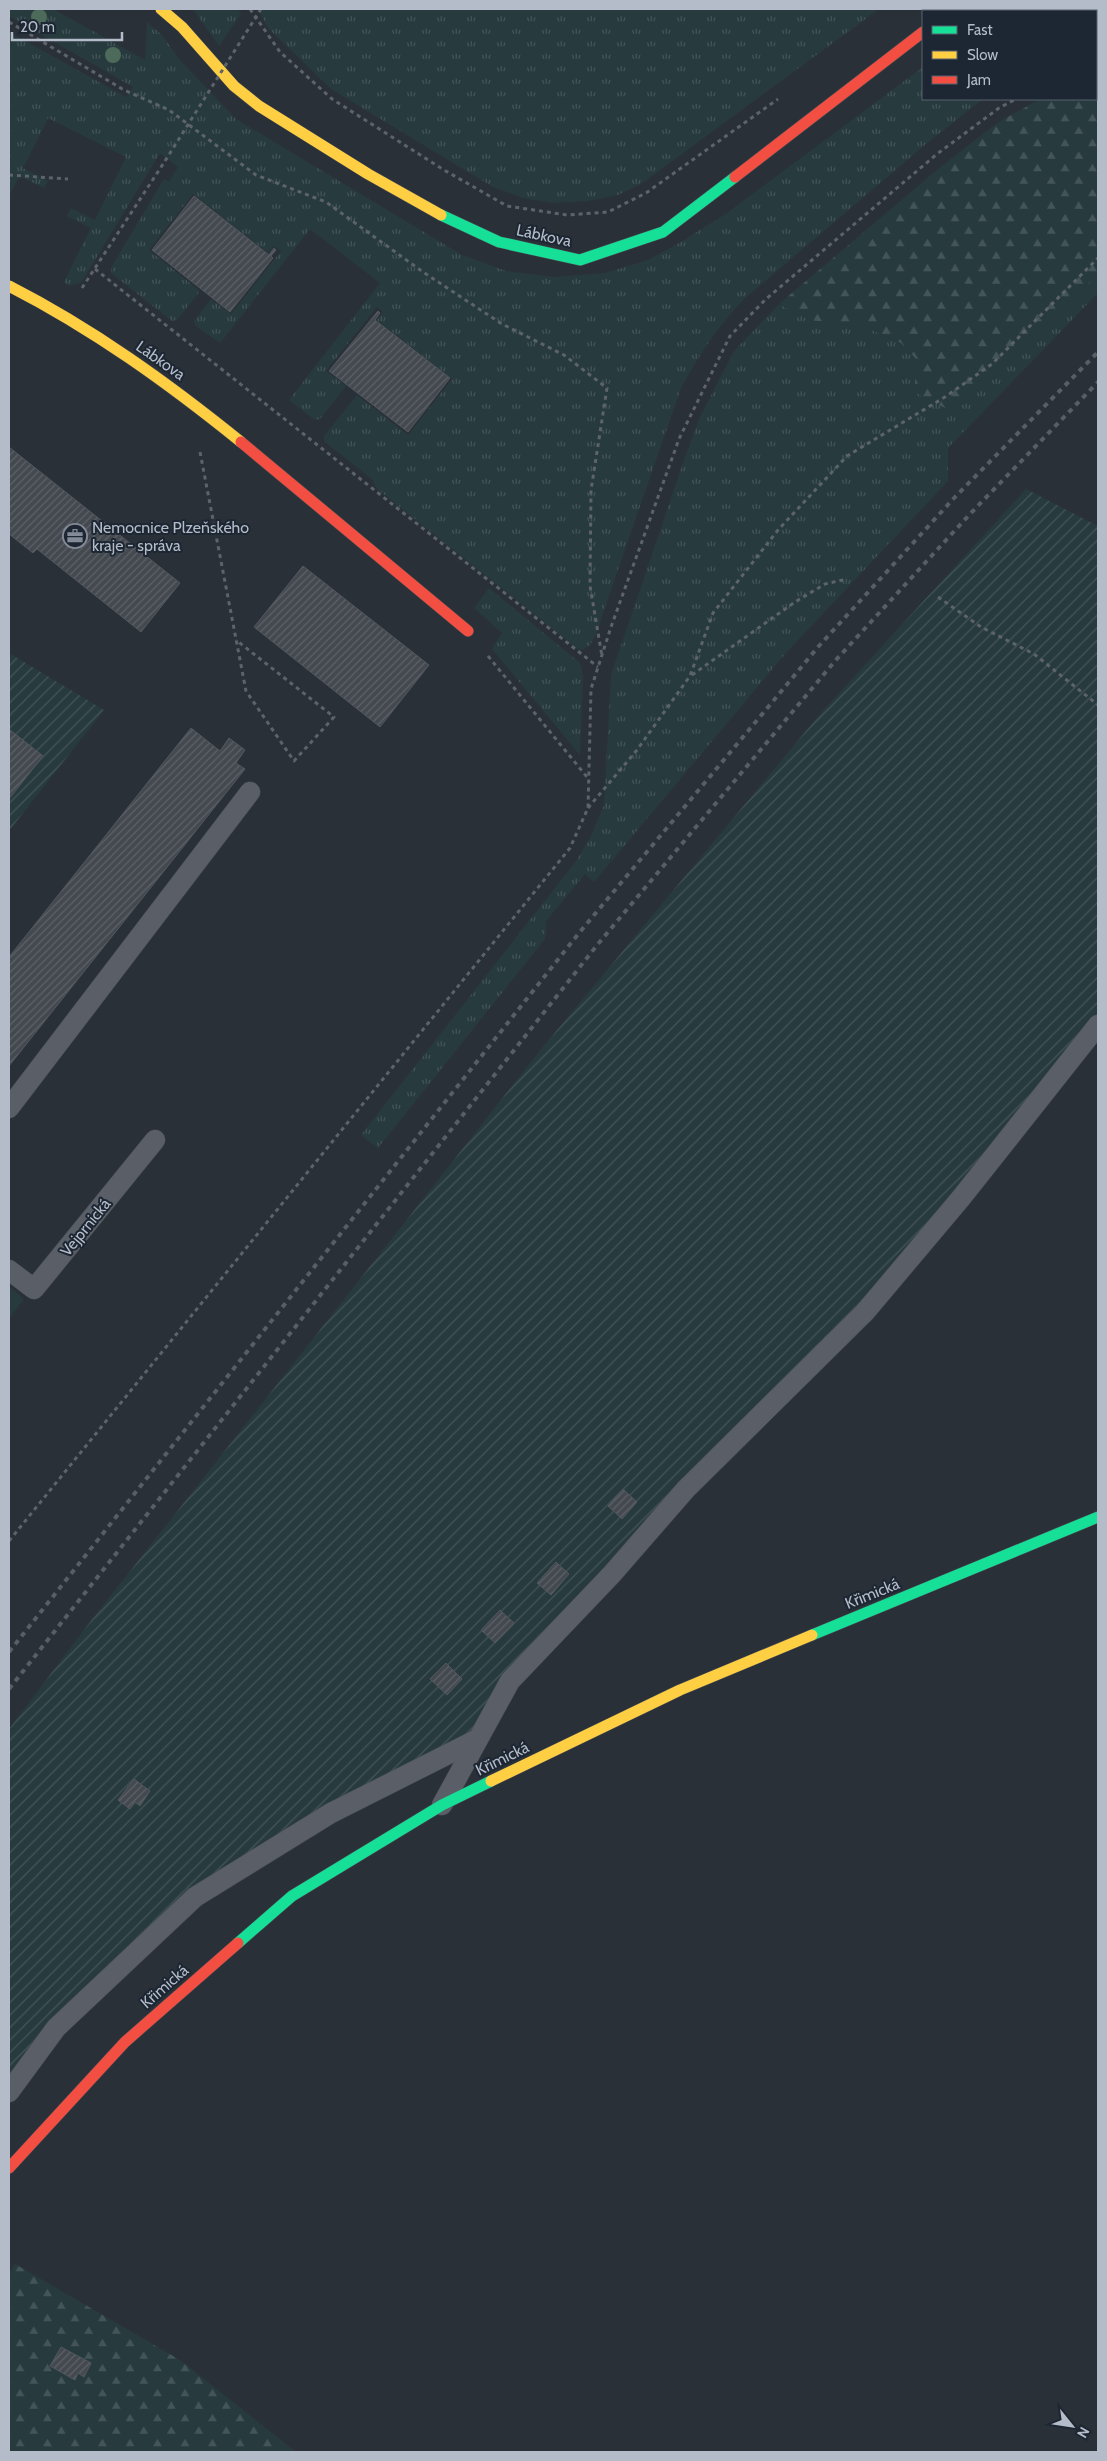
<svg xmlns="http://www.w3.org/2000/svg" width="1107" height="2461" font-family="Cabin,sans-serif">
  <defs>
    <pattern id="grass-tufts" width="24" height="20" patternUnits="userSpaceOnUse" patternTransform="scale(1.25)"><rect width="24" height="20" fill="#273a3e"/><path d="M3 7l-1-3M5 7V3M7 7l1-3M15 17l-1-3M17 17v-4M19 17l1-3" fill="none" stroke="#445559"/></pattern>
    <pattern id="forest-firs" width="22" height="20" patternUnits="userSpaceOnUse" patternTransform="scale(1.25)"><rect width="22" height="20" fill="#273a3e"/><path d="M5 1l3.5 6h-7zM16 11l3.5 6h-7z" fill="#445559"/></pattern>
    <pattern id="garden-furrows" width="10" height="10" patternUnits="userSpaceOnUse" patternTransform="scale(1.25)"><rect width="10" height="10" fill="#273a3e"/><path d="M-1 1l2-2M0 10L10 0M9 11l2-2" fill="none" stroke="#445559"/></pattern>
    <pattern id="building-hatch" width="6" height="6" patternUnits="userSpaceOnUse" patternTransform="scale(1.25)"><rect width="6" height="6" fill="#444950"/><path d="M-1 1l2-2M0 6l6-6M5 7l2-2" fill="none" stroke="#5d6168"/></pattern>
  </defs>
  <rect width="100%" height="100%" fill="#2a3038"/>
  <g fill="url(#grass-tufts)">
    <path d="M9 9H53L145 60 147 22 162 35 179 59 236 119 462 255 506 271 554 277 605 273 648 260 681 242 727 213 923 67V99H983L926 144 744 299C718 326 699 355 681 388L603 613C598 626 595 649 579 650L376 488 373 480 324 441V436L357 395 408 435 452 379 377 320 383 312 377 307 326 371 346 386 320 419 315 420 289 400 380 283 310 229 220 343 196 326 194 321 211 299 231 314 281 251 274 246 268 253 193 194 149 250 200 291 177 320 172 321 111 273 112 266 164 179 169 182 178 167 160 153 81 283 69 286 64 282 91 228 67 216 71 208 95 220 126 157 48 118 23 168 48 181 44 188 19 176 9 197V32L126 97 133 87 9 16Z"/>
    <path d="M193 9H238L241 14 219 46Z"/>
    <path d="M258 9H879L641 184 618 195 588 201 554 203 523 198 493 187 331 89 268 28Z"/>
    <path d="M1001 9H1098V38L1096 40V11H998Z"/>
    <path d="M1098 274V293L948 448V481L785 654 594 882 585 874 546 921 545 939 378 1148 361 1135 577 860 590 838 604 805 611 675 684 460 700 417 734 351 779 304 809 320 865 327 901 343 917 360 914 392 986 386 1029 340Z"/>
    <path d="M489 588 580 663 583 676 580 755 492 649 502 633 474 608Z"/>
  </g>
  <g fill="url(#forest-firs)">
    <path d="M1098 69V274L1029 340 986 386 949 410 914 392 917 360 901 343 865 327 809 320 779 304 938 169 997 123 1040 99H1096V71Z"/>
    <path d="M15 2264 180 2360 296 2452H9V2274Z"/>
  </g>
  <path fill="#273a3e" d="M9 1286 24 1299 9 1319Z"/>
  <g fill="url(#garden-furrows)">
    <path d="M1026 489 1098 526V1025L961 1198 510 1681 478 1739 195 1897 56 2028 9 2092V1729L90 1622 538 1053 820 714Z"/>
    <path d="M9 653 104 710 9 831Z"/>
  </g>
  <g fill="url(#building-hatch)" stroke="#52575f">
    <path d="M194 196 269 255 274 248 276 250 271 256 273 258 230 312 152 250Z"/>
    <path d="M378 311 380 313 375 320 450 378 408 432 329 371Z"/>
    <path d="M9 447 180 583 141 632 37 549 33 553 9 534 11 528 9 526Z"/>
    <path d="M303 566 429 665 380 727 254 627Z"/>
    <path d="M191 728 220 751 229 738 245 750 236 763 245 769 9 1066V957Z"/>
    <path d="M9 729 43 756 9 799Z"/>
    <path d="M623 1489 637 1502 622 1519 608 1506Z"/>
    <path d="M556 1562 569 1574 551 1595 537 1583Z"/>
    <path d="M500 1610 514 1623 495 1643 481 1630Z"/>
    <path d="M446 1663 462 1679 447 1695 430 1679Z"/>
    <path d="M134 1779 150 1791 140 1806 135 1802 130 1809 118 1800Z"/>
    <path d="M61 2347 91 2363 84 2377 78 2373 75 2380 50 2366Z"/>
  </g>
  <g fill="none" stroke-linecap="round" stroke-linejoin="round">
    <defs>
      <g id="lane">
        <path d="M9 1108 250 792"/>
        <path d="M9 1270 34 1289 155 1140"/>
        <path d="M442 1805 510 1681 612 1574 686 1489 865 1312 961 1198 1098 1025"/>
        <path d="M9 2092 56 2028 195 1897 331 1813 478 1739"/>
      </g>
      <g id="fast">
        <path d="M950 11 953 9"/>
        <path d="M441 215 499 242 580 260 663 232 735 177"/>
        <path d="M812 1635 1098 1517"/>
        <path d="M238 1943 292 1896 442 1805 491 1781"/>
      </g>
      <g id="slow">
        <path d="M161 9 182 27 234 86 259 106 368 174 441 215"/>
        <path d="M9 286C93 329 168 383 241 442"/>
        <path d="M491 1781 680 1690 812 1635"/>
      </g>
      <g id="jam">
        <path d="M735 177 923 32"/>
        <path d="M241 442 468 631"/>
        <path d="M9 2168 125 2042 238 1943"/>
      </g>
    </defs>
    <use href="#lane" stroke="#484c53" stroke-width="21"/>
    <use href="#fast" stroke="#484c53" stroke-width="12"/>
    <use href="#slow" stroke="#484c53" stroke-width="12"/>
    <use href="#jam" stroke="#484c53" stroke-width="12"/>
    <g stroke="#5d636a" stroke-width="3" stroke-dasharray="4 4" stroke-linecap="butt">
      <path d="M250 9 280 52 332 99 444 170 507 206 567 215 608 212 646 193 778 99"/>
      <path d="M9 22 124 90 169 110 256 175 326 202 423 272 502 324 564 355 607 388 591 490 590 586 602 656"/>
      <path d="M1096 57 1098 56"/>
      <path d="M9 175 68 179"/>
      <path d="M95 269 598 667"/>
      <path d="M82 288 165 161"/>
      <path d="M200 452 246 691 294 761 334 717 236 640"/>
      <path d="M938 597 981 627 1034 654 1098 705"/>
      <path d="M488 656 587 777"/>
      <path d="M692 675 795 602 825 584 847 579"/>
      <path d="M588 808 637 750 690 676 713 613 778 530 847 456 945 397 992 364 1098 258"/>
      <path d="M9 1541 570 848 588 808 591 689 611 627 679 439 730 336 766 299 937 154 999 108 1016 99"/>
    </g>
    <use href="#lane" stroke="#5a5e66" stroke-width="20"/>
    <use href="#fast" stroke="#16e098" stroke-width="11"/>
    <use href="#slow" stroke="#ffcf43" stroke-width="11"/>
    <use href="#jam" stroke="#f24e42" stroke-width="11"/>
    <g stroke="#595d64" stroke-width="4" stroke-dasharray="5 5" stroke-linecap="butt">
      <path d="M9 1652 579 933 774 700 818 647 955 497 1098 352"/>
      <path d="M9 1689 598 944 835 661 970 514 1098 382"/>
    </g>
    <path stroke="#5d636a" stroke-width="3" stroke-dasharray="4 4" stroke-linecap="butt" d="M165 161 261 9"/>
  </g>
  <g fill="#4e6a5a">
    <circle cx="39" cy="17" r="8"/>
    <circle cx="113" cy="55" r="8"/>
  </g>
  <defs>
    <symbol id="office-ring" viewBox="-11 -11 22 22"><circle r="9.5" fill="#1d2633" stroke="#848b96" stroke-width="1.5"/><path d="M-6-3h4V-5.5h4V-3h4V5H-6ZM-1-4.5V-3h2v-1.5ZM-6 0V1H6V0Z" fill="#848b96"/></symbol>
  </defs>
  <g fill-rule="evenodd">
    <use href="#office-ring" x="61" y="522" width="28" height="28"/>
  </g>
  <g text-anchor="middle" stroke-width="4" stroke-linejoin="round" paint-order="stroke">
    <g font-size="16" fill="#b4bcc9" stroke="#1d2633">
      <text transform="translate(544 235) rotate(12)" y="6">Lábkova</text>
      <text transform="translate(161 360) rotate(35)" y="6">Lábkova</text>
      <text transform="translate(85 1227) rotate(-51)" y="6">Vejprnická</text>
      <text transform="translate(872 1593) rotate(-22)" y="6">Křimická</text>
      <text transform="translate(502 1758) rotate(-26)" y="6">Křimická</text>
      <text transform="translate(164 1986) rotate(-41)" y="6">Křimická</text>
    </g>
    <g font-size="16" fill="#b4bcc9" stroke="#1d2633" text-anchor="start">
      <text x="92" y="533">Nemocnice Plzeňského<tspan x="92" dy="18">kraje - správa</tspan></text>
    </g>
  </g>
  <rect width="1107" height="2461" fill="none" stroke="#b4bcc9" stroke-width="20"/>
  <rect x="922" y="10" width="175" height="90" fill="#1d2633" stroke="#59626f"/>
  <rect x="932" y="26" width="25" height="8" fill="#16e098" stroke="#59626f"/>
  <text x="967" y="35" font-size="15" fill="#b4bcc9">Fast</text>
  <rect x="932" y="51" width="25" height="8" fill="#ffcf43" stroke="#59626f"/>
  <text x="967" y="60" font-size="15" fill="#b4bcc9">Slow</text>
  <rect x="932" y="76" width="25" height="8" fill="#f24e42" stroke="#59626f"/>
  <text x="967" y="85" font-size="15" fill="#b4bcc9">Jam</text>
  <g transform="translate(1072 2426) rotate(120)" stroke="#1d2633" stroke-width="4" paint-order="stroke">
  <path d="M0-4L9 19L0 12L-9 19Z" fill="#b4bcc9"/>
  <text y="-8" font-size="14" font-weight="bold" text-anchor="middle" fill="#b4bcc9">N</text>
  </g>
  <path d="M12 32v8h110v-8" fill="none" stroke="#b4bcc9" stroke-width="2.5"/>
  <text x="20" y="32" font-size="15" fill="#b4bcc9" stroke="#1d2633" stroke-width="4" paint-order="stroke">20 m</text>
</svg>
